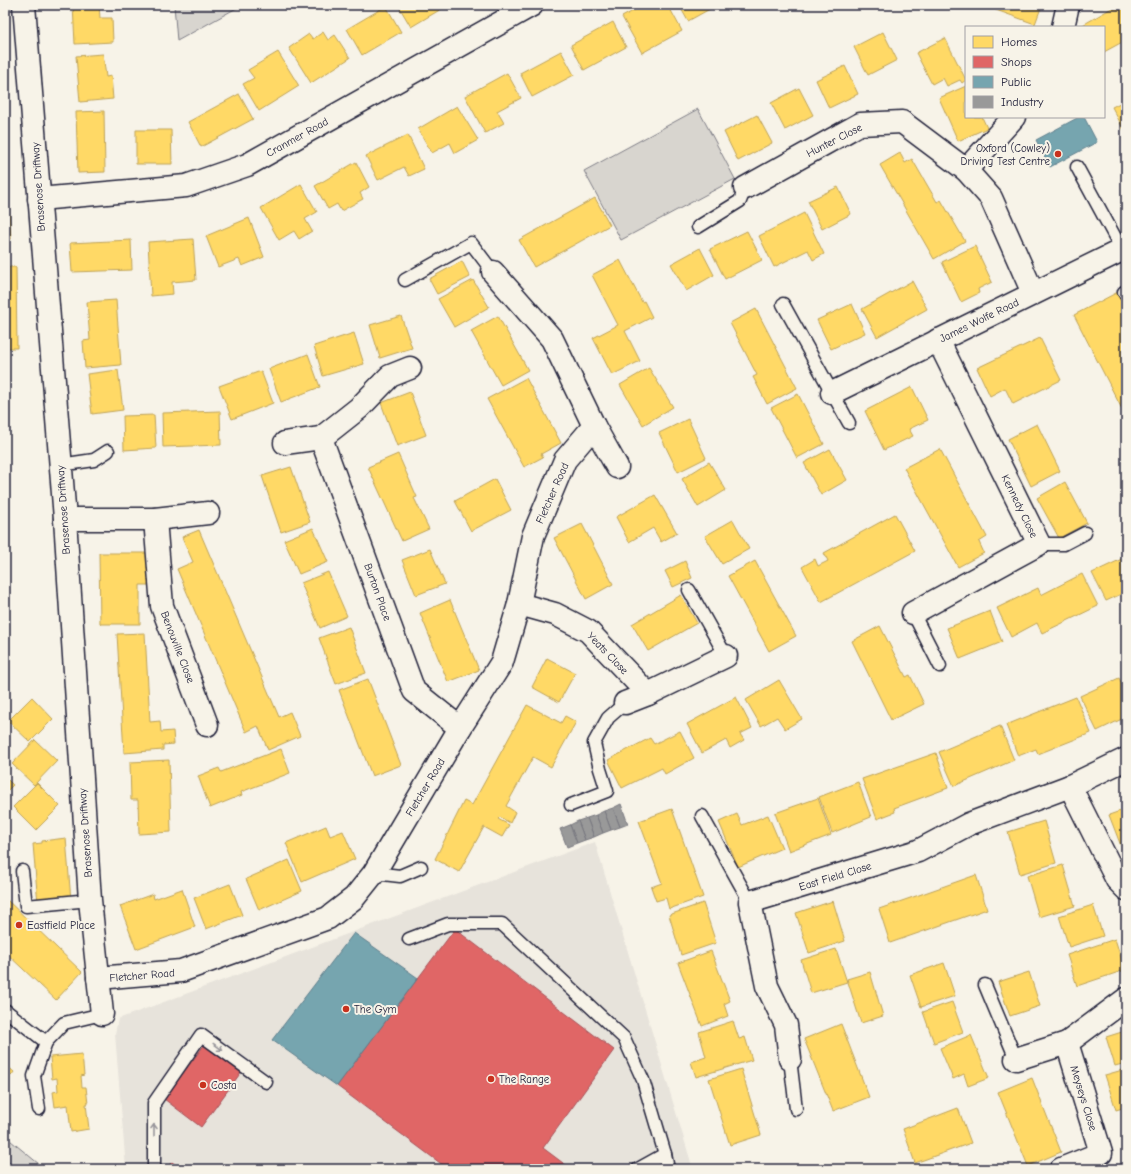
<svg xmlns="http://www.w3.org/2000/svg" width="1131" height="1174" font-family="'Comic Neue',sans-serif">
  <rect width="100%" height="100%" fill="#f7f3e8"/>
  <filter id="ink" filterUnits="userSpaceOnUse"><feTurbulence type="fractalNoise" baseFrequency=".025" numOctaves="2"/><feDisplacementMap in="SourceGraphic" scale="8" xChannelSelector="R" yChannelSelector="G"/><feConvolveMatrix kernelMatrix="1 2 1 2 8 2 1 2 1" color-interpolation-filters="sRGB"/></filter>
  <g filter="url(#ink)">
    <path fill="#e7e3db" d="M595 842 693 1169H126L115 1034 118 1019Z"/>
    <g fill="#d8d5cf" stroke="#7d7c85">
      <path d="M174 5H242L177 41Z"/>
      <path d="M698 109 735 179 621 240 584 171Z"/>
      <path d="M5 1136 45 1169H17L5 1159Z"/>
    </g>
    <g fill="#ffd966" stroke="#bda259">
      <path d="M73 5H99L100 18H112L113 42 75 44Z"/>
      <path d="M398 5H448L411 27Z"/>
      <path d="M644 5H668L682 31 642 53 622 17Z"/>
      <path d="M679 5H717L688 21Z"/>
      <path d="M982 5H1042L1035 24Z"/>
      <path d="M1117 5H1126V40L1104 52V27H1082L1081 26Z"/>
      <path d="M386 6 401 32 362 55 347 29Z"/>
      <path d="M613 22 626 47 584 70 571 45Z"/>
      <path d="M323 32 328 40 335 35 350 58 311 83 289 48 309 34 313 39Z"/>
      <path d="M883 32 897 60 868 75 854 47Z"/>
      <path d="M945 38 966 80 962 83 960 80 947 86 943 78 932 84 916 53Z"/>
      <path d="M561 51 574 75 532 97 520 73Z"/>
      <path d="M278 52 299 86 259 111 243 84 254 78 248 70Z"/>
      <path d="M103 54 106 77 111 76 113 99 80 102 76 56Z"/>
      <path d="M845 66 858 94 829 108 816 80Z"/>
      <path d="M507 73 521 98 497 111 504 123 485 133 465 96Z"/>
      <path d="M966 86V117H982L987 128 958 141 939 98Z"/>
      <path d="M799 88 813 115 785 130 771 103Z"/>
      <path d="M239 94 253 119 201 147 188 122Z"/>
      <path d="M1126 100V132H1125L1112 107Z"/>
      <path d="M457 106 478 140 455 153 450 143 432 153 418 129Z"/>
      <path d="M104 111 105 172 78 173 76 112Z"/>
      <path d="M757 115 772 143 738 161 724 132Z"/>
      <path d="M136 130H171L172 164H136Z"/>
      <path d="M408 135 424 169 409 176 404 167 378 180 366 156Z"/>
      <path d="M900 153 905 163 912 159 937 202 941 200 965 241 934 259 880 165Z"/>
      <path d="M5 155 7 176H5Z"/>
      <path d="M356 162 369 187 360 193 363 199 341 211 337 204 328 209 315 186Z"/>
      <path d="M5 184H7L11 239 5 240Z"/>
      <path d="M301 184 317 212 305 219 312 231 299 239 294 231 279 240 261 208Z"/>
      <path d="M838 187 851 214 822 229 808 201Z"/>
      <path d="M595 198 610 225 534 267 519 240Z"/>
      <path d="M804 213 824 254 813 260 808 250 774 267 759 236Z"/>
      <path d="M249 218 264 257 242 266 239 259 218 267 206 236Z"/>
      <path d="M747 231 762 260 725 279 710 249Z"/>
      <path d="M193 239 196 280 172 282 173 294 151 296 148 242Z"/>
      <path d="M131 240 132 270 72 272 70 243Z"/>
      <path d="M975 246 992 282 978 289 979 293 961 302 942 262Z"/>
      <path d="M700 248 714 275 686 291 671 264Z"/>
      <path d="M620 260 642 302 644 301 652 317 625 331 640 361 612 375 593 338 618 325 592 275Z"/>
      <path d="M462 261 470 277 437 294 429 279Z"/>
      <path d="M5 267H16L17 348H5Z"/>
      <path d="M473 280 489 307 454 327 438 299Z"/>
      <path d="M912 281 927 309 877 337 862 309Z"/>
      <path d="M1118 292 1126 306V417L1074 315Z"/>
      <path d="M116 300 121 365 85 368 83 341 90 340 87 302Z"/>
      <path d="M852 304 865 333 831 349 817 320Z"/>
      <path d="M756 309 797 388 767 404 753 377 757 375 730 323Z"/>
      <path d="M401 316 412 348 380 358 370 325Z"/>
      <path d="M498 316 528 370 501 385 471 331Z"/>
      <path d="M354 333 364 364 323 376 314 346Z"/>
      <path d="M1040 338 1061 380 1013 404 1005 388 990 396 977 368Z"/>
      <path d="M308 354 320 387 281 402 269 369Z"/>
      <path d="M649 368 673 407 643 425 620 385Z"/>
      <path d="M118 370 123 410 92 414 87 374Z"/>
      <path d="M261 371 273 403 232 419 219 386Z"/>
      <path d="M526 378 561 443 541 454 543 457 524 467 487 399Z"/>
      <path d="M912 387 928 420 909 429 913 436 884 450 865 411Z"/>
      <path d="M410 392 426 435 397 446 381 403Z"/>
      <path d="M798 394 824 444 797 458 771 408Z"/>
      <path d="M220 411 221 445 163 447 162 413Z"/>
      <path d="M154 415 156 448 124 450 123 416Z"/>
      <path d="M688 419 706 458 678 472 659 433Z"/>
      <path d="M1037 424 1060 471 1031 486 1008 439Z"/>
      <path d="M830 449 847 480 821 495 804 463Z"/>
      <path d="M940 449 987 537 979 542 984 553 958 567 904 468Z"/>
      <path d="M398 454 417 497 414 498 429 529 402 541 368 467Z"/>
      <path d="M709 462 726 490 698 507 682 479Z"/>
      <path d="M291 467 310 522 281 532 262 476Z"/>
      <path d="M495 479 511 510 471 531 455 501Z"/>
      <path d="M1065 482 1087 523 1059 538 1037 498Z"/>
      <path d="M655 495 677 533 661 542 653 528 629 542 616 517Z"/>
      <path d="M895 514 915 551 821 602 802 567 815 559 818 566 828 561 824 553Z"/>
      <path d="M733 520 749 549 722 564 705 536Z"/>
      <path d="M582 524 613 584 586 599 554 538Z"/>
      <path d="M313 528 328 562 299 574 284 540Z"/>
      <path d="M199 530 279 717 290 712 300 736 268 750 258 726 246 732 177 569 193 562 182 537Z"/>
      <path d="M430 549 445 584 416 595 402 560Z"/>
      <path d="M99 553H153V585H140V624H100Z"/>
      <path d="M1126 557V592L1106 601 1092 573Z"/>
      <path d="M685 561 692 578 673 587 665 571Z"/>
      <path d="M755 561 796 636 769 651 728 576Z"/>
      <path d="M328 572 347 616 320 628 301 583Z"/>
      <path d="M1082 574 1098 606 1042 633 1037 623 1011 637 997 608 1038 588 1041 595Z"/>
      <path d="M681 595 697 623 648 651 632 624Z"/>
      <path d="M450 600 479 670 448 682 420 613Z"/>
      <path d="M990 611 1002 642 960 659 947 628Z"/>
      <path d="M880 626 906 677 910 675 924 704 891 720 852 641Z"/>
      <path d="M349 627 366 673 336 684 319 638Z"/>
      <path d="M145 633 150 722 160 721 161 732 173 731 174 744 163 745V750L124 753 117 634Z"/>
      <path d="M547 658 575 673 559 702 532 687Z"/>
      <path d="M1119 678 1126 692V717L1097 731 1080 696Z"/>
      <path d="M368 679 401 765 372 776 339 690Z"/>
      <path d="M779 680 802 719 785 729 777 717 761 726 746 700Z"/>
      <path d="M32 697 53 719 30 742 8 721Z"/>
      <path d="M736 697 752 728 740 734 744 740 730 748 726 740 702 753 687 724Z"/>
      <path d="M1076 697 1091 733 1038 754 1036 749 1018 756 1006 725Z"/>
      <path d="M527 705 561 723 565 716 576 722 551 767 533 757 506 806 515 812 510 823 500 817 498 819 509 825 502 837 484 827 459 872 435 859 464 801 472 805Z"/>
      <path d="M1000 726 1014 760 954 786 939 752Z"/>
      <path d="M680 731 694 758 665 774 662 768 622 788 608 760 650 738 654 744Z"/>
      <path d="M35 740 57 761 34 785 12 764Z"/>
      <path d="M281 749 290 773 241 792 242 795 210 808 198 776 219 768 221 772Z"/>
      <path d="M936 753 948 788 894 808 895 812 877 819 862 779Z"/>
      <path d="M169 760 171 832 139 834 138 800H131L130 762Z"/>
      <path d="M5 777 13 785 5 793Z"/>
      <path d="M858 782 871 817 832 833 819 797Z"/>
      <path d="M37 783 60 806 36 830 13 807Z"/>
      <path d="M818 798 831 835 789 851 775 813Z"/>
      <path d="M672 809 703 897 669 909 666 898 656 901 651 887 662 883 639 821Z"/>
      <path d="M1126 809V844L1121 846 1109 815Z"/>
      <path d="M737 814 742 825 768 815 782 848 738 867 719 822Z"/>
      <path d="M1044 821 1056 863 1020 874 1008 832Z"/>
      <path d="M326 826 330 836 343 831 355 859 302 882 286 843Z"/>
      <path d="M66 838 71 901 38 904 33 844 42 843V841Z"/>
      <path d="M289 860 302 891 259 910 246 879Z"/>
      <path d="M1063 865 1075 906 1039 917 1027 876Z"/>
      <path d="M976 875 987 909 890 943 879 909Z"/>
      <path d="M230 884 242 915 206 929 194 898Z"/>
      <path d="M182 889 195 927 136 949 120 906 153 894 154 899Z"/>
      <path d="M5 898 82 972 56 1000 5 952Z"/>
      <path d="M833 901 845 941 809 953 796 913Z"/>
      <path d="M703 903 716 943 681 955 669 915Z"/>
      <path d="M1093 905 1103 936 1069 947 1059 916Z"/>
      <path d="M1115 939 1125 970 1077 986 1067 955Z"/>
      <path d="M836 949 847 982 811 993 801 960Z"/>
      <path d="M711 951 730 1001 724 1004 728 1016 702 1026 678 963Z"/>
      <path d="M944 963 955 996 921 1007 910 975Z"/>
      <path d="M870 972 883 1016 861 1023 847 979Z"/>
      <path d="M1029 972 1040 1006 1010 1016 998 982Z"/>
      <path d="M952 1002 963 1032 934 1043 923 1012Z"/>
      <path d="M733 1021 739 1039 745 1037 752 1060 696 1077 691 1062 706 1057 699 1032Z"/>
      <path d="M841 1024 869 1097 833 1111 804 1039Z"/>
      <path d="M1125 1031 1126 1063 1115 1066 1106 1037Z"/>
      <path d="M971 1035 989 1078 968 1086 964 1074 953 1079 940 1048Z"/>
      <path d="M82 1054 84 1075 81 1076 82 1087H86L88 1104H86L89 1129 71 1132 68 1105 55 1107 53 1092 58 1091 57 1078 52 1079 50 1057Z"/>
      <path d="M5 1064 14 1072 11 1076 5 1071Z"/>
      <path d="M741 1069 761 1135 730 1145 709 1079Z"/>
      <path d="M1126 1069V1107L1116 1110 1105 1075Z"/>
      <path d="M1032 1078 1061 1152 1028 1166 998 1092Z"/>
      <path d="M958 1108 971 1143 915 1163 903 1129Z"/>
    </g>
    <g fill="#e06666" stroke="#a75259">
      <path d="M455 929 614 1050 543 1148 571 1169H448L337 1086Z"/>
      <path d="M205 1044 242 1071 201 1127 164 1099Z"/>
      <path d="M172 1162 181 1169H167Z"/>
    </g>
    <g fill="#76a5af" stroke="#5d7e8c">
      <path d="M1079 117H1084L1097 142 1050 167 1036 140Z"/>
      <path d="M354 933 418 978 337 1086 272 1040Z"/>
    </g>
    <g fill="#999" stroke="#75757d">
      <path d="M621 804 628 824 620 827 613 808Z"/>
      <path d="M613 808 620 827 611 830 604 811Z"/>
      <path d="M604 811 611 830 603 833 596 815Z"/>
      <path d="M596 815 603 833 594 837 587 818Z"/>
      <path d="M587 818 594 837 585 840 578 821Z"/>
      <path d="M578 821 585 840 577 843 570 825Z"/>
      <path d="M570 825 577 843 567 847 560 829Z"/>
    </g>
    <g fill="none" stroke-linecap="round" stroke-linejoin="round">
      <defs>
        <g id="service">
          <path d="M1077 167 1122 250"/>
          <path d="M698 227 740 201 745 188"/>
          <path d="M405 280 471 243 493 272"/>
          <path d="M1124 292 1126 295"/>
          <path d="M783 304 849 423"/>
          <path d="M60 465 94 460 108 451"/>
          <path d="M1039 544H1064L1085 533"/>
          <path d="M689 590 726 656"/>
          <path d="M913 613 940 666"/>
          <path d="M571 805 607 791 600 769 594 743 608 718 625 703"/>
          <path d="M702 816 750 902"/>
          <path d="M22 871 26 906 90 900"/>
          <path d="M374 873 400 876 421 867"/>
          <path d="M409 939 448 924H502L624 1038 643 1080 665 1154 668 1169"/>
          <path d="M985 985 1016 1059"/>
          <path d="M5 1010 46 1042 64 1023 102 1014"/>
          <path d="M790 1059 796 1109"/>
          <path d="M39 1109 34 1076 46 1042"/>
          <path d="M154 1169V1103L201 1035 266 1082"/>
          <path d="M638 1169 665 1154"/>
        </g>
        <g id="minor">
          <path d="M24 5 65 519 90 900 102 1014"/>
          <path d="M1063 27 1068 5"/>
          <path d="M966 170 1014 117"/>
          <path d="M745 188 860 124 902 122 966 170 991 198 1033 293"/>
          <path d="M39 199 186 186 247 165 532 5"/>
          <path d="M493 272 552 339 594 426 617 467"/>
          <path d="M832 393 1126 248"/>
          <path d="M321 438 414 691 460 728"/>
          <path d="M285 443 321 438 359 408 390 376 410 368"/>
          <path d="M65 519H155L208 513"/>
          <path d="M155 519 162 606 207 725"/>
          <path d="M519 604 555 614 588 631 648 694"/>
          <path d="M913 613 1039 544 938 340"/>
          <path d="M625 703 648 694 726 656"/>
          <path d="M1070 786 1117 880 1126 889"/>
          <path d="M98 978 181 971 328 918 354 898 374 873 460 728 502 662 519 604 533 536 565 460 594 426"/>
          <path d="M790 1059 786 1025 767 986 750 902 918 851 969 824 1070 786 1126 759"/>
          <path d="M1016 1059 1067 1043"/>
          <path d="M1061 1169 1101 1153 1067 1043 1126 999"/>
        </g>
      </defs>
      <use href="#service" stroke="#22223b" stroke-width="15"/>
      <use href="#minor" stroke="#22223b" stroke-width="25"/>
      <use href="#service" stroke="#f7f3e8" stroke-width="12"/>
      <use href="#minor" stroke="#f7f3e8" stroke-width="22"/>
    </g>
    <defs><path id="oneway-shaft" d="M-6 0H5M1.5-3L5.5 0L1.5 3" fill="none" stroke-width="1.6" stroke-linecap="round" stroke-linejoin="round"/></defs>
    <g stroke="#97959a">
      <use href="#oneway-shaft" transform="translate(218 1047) rotate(36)"/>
      <use href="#oneway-shaft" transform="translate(154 1130) rotate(-90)"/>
    </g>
  </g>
  <g fill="#c8321e" stroke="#f7f3e8" stroke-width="1.5">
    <circle cx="1058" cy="154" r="4"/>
    <circle cx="19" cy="925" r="4"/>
    <circle cx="346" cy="1009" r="4"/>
    <circle cx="491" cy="1079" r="4"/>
    <circle cx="203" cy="1085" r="4"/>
  </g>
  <g text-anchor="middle" stroke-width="4" stroke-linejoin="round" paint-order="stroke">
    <g font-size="11" fill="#22223b" stroke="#f7f3e8">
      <text transform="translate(297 137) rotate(-29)" y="4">Cranmer Road</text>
      <text transform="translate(834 140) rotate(-27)" y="4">Hunter Close</text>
      <text transform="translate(38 187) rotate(-94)" y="4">Brasenose Driftway</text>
      <text transform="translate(979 320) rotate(-26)" y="4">James Wolfe Road</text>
      <text transform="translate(552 493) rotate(-66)" y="4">Fletcher Road</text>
      <text transform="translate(1020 506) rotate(64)" y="4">Kennedy Close</text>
      <text transform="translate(63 510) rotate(-94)" y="4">Brasenose Driftway</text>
      <text transform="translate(378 592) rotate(70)" y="4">Burton Place</text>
      <text transform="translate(178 647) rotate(69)" y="4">Benouville Close</text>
      <text transform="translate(608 653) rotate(46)" y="4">Yeats Close</text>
      <text transform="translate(425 787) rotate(-59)" y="4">Fletcher Road</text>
      <text transform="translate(85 833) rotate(-94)" y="4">Brasenose Driftway</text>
      <text transform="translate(835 876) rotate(-17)" y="4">East Field Close</text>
      <text transform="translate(142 975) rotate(-5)" y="4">Fletcher Road</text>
      <text transform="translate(1084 1098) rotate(73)" y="4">Meyseys Close</text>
    </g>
    <g font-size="11" fill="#22223b" stroke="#f7f3e8" text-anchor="start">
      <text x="1050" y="152" text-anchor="end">Oxford (Cowley)<tspan x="1050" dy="13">Driving Test Centre</tspan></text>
      <text x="27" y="929">Eastfield Place</text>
      <text x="354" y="1013">The Gym</text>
      <text x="499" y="1083">The Range</text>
      <text x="211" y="1089">Costa</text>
    </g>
  </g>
  <rect width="1131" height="1174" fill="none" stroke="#f7f3e8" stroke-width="20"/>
  <rect x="10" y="10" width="1111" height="1154" fill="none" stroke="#22223b" stroke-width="1.5" filter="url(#ink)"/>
  <rect x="965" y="26" width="140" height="92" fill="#f7f3e8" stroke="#a29fa3"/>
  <rect x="973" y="36" width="20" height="12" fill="#ffd966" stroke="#a29fa3"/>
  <text x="1001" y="46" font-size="12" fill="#22223b">Homes</text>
  <rect x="973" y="56" width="20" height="12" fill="#e06666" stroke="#a29fa3"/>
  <text x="1001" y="66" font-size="12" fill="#22223b">Shops</text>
  <rect x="973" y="76" width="20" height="12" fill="#76a5af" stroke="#a29fa3"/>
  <text x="1001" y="86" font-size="12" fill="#22223b">Public</text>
  <rect x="973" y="96" width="20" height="12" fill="#999999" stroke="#a29fa3"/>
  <text x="1001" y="106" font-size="12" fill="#22223b">Industry</text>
</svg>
